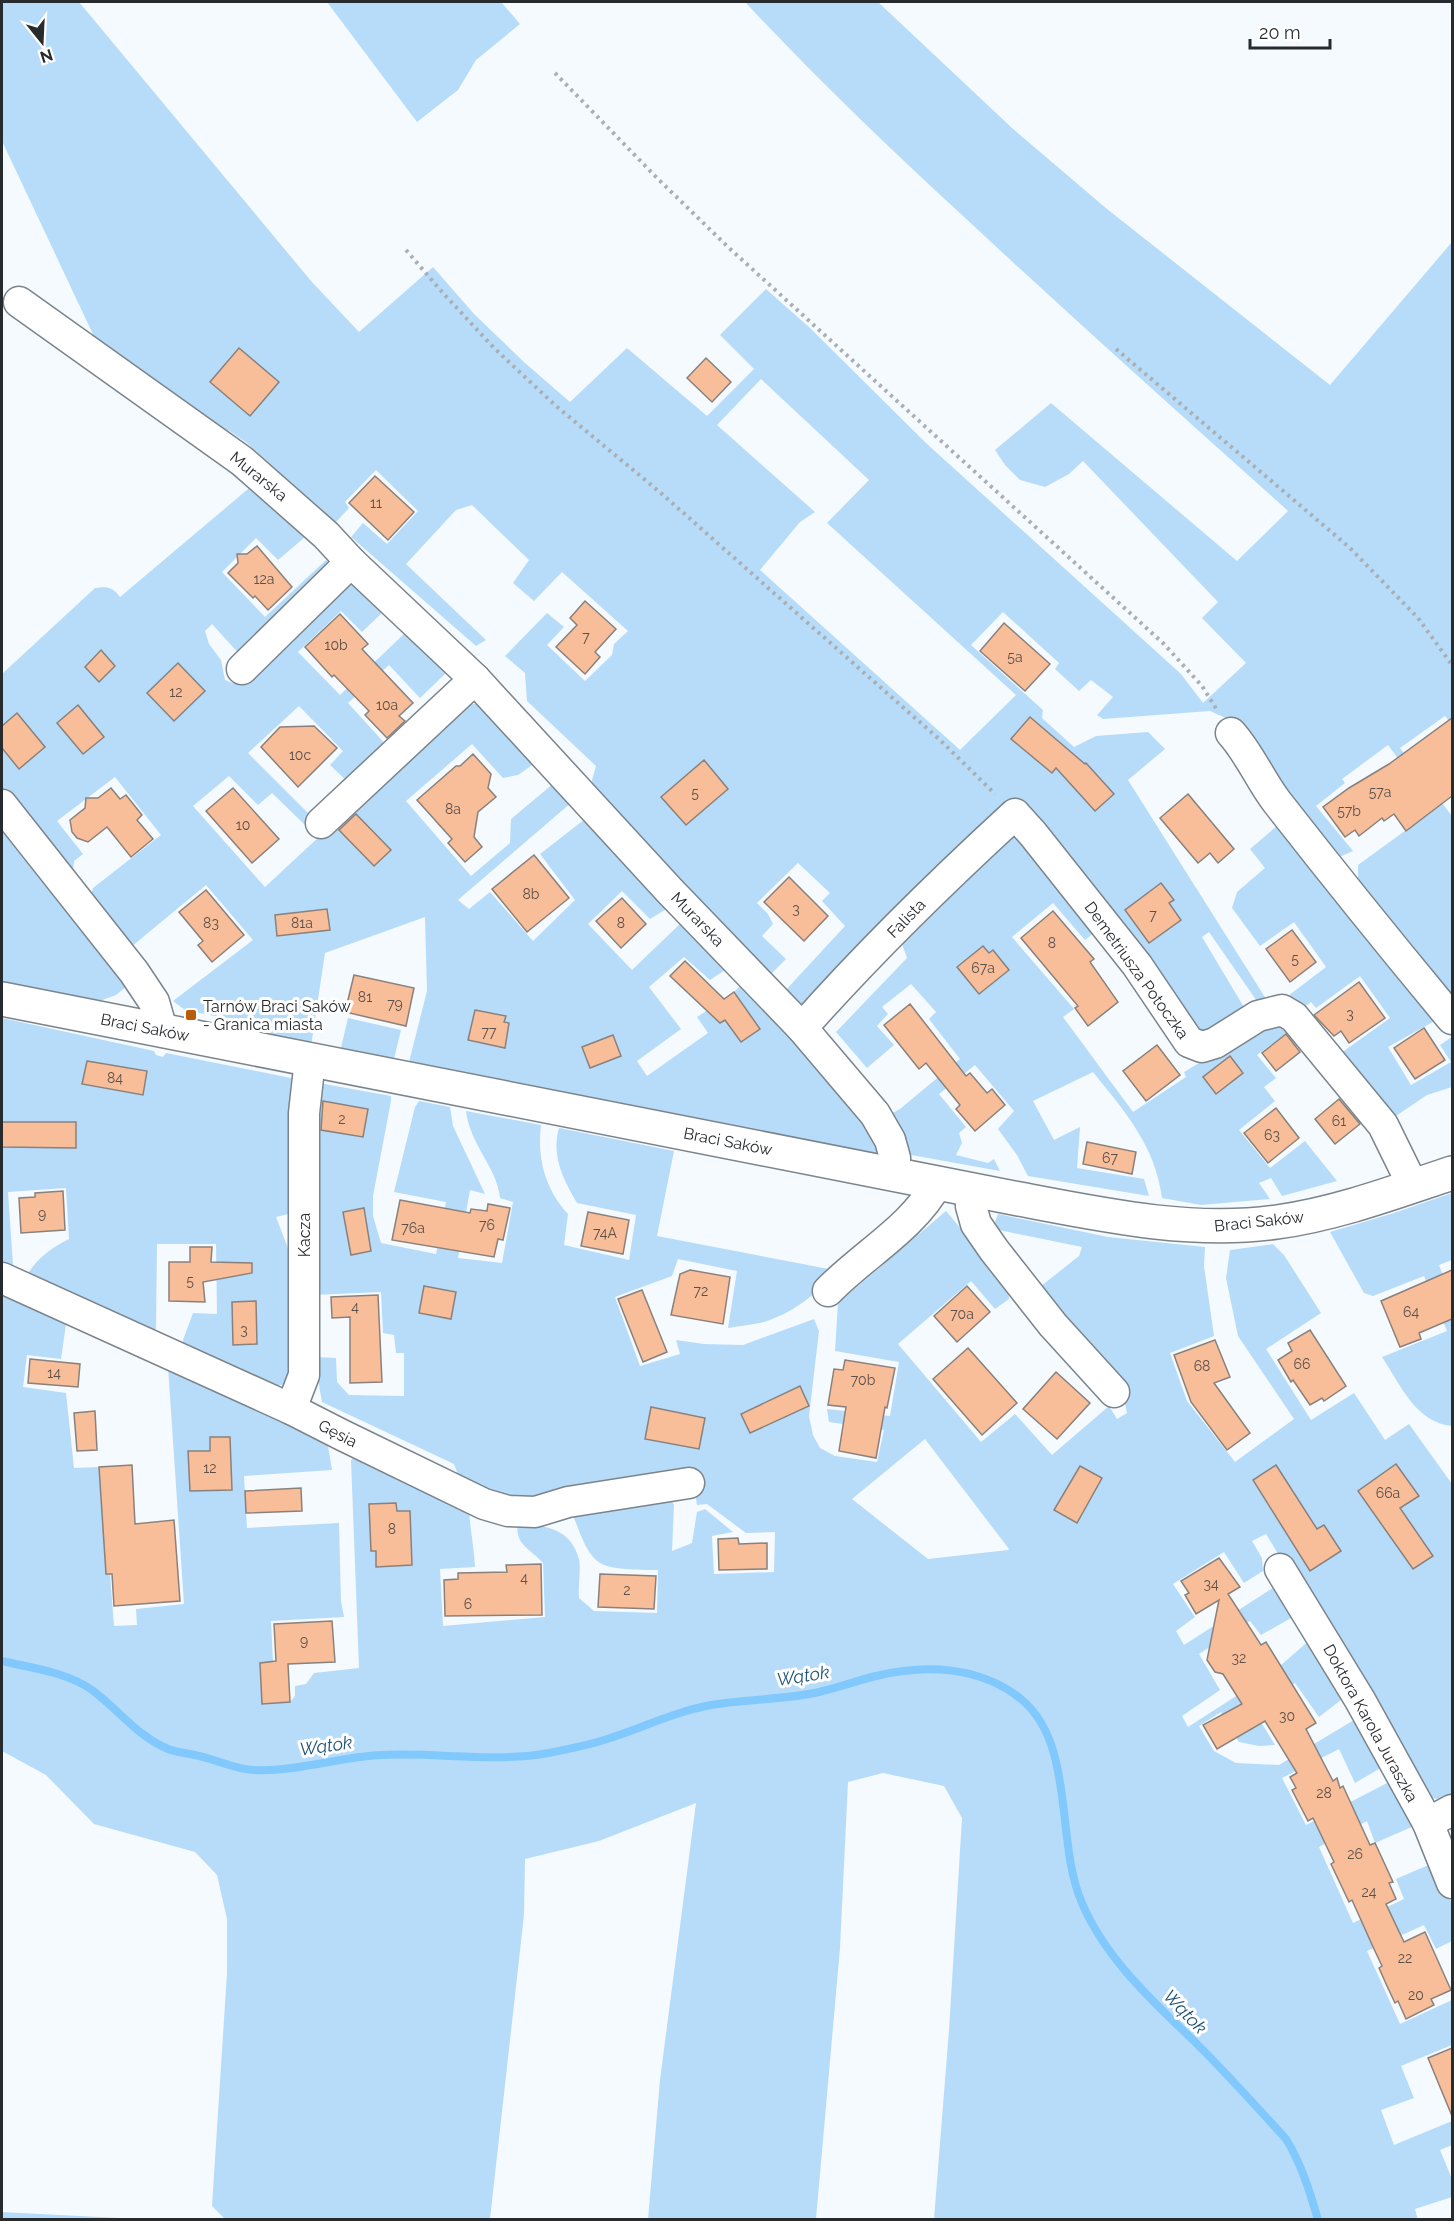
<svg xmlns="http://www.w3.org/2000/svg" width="1454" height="2221" font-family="Raleway,sans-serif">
  <rect width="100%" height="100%" fill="#f5fafe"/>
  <g fill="#b6dcfa" fill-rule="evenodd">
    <path d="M2 2H79L311 281 359 332 433 267 475 315 525 363 570 402 627 348 707 416 754 369 720 335 766 289 810 328 927 444 1181 674 1203 703 1246 663 1202 618 1218 602 1083 461 1069 474 1045 487 1020 480 1005 465 995 450 1051 403 1237 561 1288 511C1179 413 1069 315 962 215 887 146 814 76 745 2H878L1012 128 1107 209 1330 385 1452 242V725L1445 716 1400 748 1452 816V1009L1358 884V865L1435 809 1388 745 1342 779 1345 783 1316 806 1353 851 1337 858 1228 719 1210 711 1103 719 1097 715 1113 697 1091 680 1079 691 1055 669 1059 663 1003 612 971 645 1043 710 1042 718 1074 747 1096 736 1148 732 1165 749 1128 780 1268 1002 1261 1007 1209 932 1202 937 1248 1014 1204 1041 1018 809 800 1010 784 992 845 926 822 901 830 893 798 863 757 903 768 914 773 924 762 936 786 959 768 977 593 791 592 780 596 766 527 701 525 673 505 656 547 613 564 627 547 645 585 681 612 655 614 644 628 631 562 572 534 601 513 583 529 560 472 505 456 510 406 564 486 640 476 646 351 537 363 523 387 544 418 511 376 470 345 502 349 508 335 523 247 443 228 430 224 436 99 347 2 141ZM761 379 869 480 827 523 1016 695 960 750 760 570 800 522 815 512 717 425Z"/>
    <path d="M327 2H501L520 24 476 60 458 90 417 122Z"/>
    <path d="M254 484 305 532V537L278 560 256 538 222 572 265 617 326 560 333 567 242 657 212 624 205 631 209 644 221 660 225 680 235 684 339 583 349 581 383 612 362 632 341 611 298 652 340 695 405 633 446 673 420 698 389 665 348 703 389 748 351 785 330 765 343 751 299 706 248 753 315 820 305 825 272 793 258 805 229 776 193 806 265 887 462 704H479L535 763 518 775 503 778 472 744 406 801 471 876 510 843 511 819 554 783 572 802 458 900 469 909 490 892 533 941 575 900 540 854 585 819 668 908 650 919 622 891 588 924 632 970 682 922 728 968 710 980 684 957 649 987 681 1029 637 1061 647 1076 708 1033 697 1017 715 1005 741 1042 759 1029 734 992 743 983 876 1136 882 1160 408 1066 427 991 425 917 325 953 311 1046 215 1026 220 1017 185 1010 173 1001 253 940 206 885 131 947 91 895 93 888 161 835 115 777 57 821 83 854 74 861 73 874 2 791V674L95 588C107 586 113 587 120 597Z"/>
    <path d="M2 819 127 986 116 995 97 1002 2 984Z"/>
    <path d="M1015 820 1101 927 1085 940 1053 903 1012 937 1074 1009 1063 1017 1133 1112 1186 1077 1184 1072 1266 1023 1291 1024 1292 1030 1257 1055 1276 1078 1264 1087 1275 1101 1239 1130 1270 1168 1305 1141 1337 1181 1282 1196 1271 1178 1259 1183 1270 1199 1201 1205 1162 1198C1155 1145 1125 1112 1093 1072L1033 1101 1054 1140 1080 1127 1077 1168 1144 1179 1149 1196 1028 1176 1017 1155 998 1129 1014 1111 975 1065 939 1094 966 1127 959 1133 962 1143 956 1155 988 1163 994 1159 1000 1171 900 1153 889 1115 900 1109 960 1059 929 1019 936 1012 911 984 882 1007 888 1014 877 1026 894 1045 867 1068 836 1032 907 958 902 944 908 925Z"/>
    <path d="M1278 825 1440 1018 1388 1047 1411 1085 1451 1062 1440 1045 1452 1037V1087L1427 1095 1390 1120 1337 1056 1390 1018 1360 976 1316 1008 1311 1002 1300 1011 1288 996 1326 967 1294 922 1260 946 1232 908 1237 892 1265 868 1250 849Z"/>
    <path d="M2 1018 154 1051 156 1055 163 1057 166 1053 296 1079 297 1212 276 1217 289 1251 298 1266 297 1375 286 1384 275 1386 184 1347 183 1340 193 1313 217 1314 216 1244H157L156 1329 139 1331 26 1277C35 1260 52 1247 69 1239L66 1188 8 1192 13 1265 9 1272 2 1269Z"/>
    <path d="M348 1018 401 1030 393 1063 340 1052Z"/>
    <path d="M319 1083 391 1096V1101L373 1196V1216L381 1243 436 1254 446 1202 394 1192 415 1107 419 1101 450 1107 453 1126 485 1194 470 1190 458 1258 502 1263 513 1202 500 1198C497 1167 470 1145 466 1111L541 1125C537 1158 545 1189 568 1214L564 1245 629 1260 636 1215 577 1203C563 1179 551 1156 559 1128L674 1151 657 1236 834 1270C820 1294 788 1316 760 1323 750 1325 739 1326 728 1328L737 1271 678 1259 672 1276 615 1297 640 1366 680 1354 676 1340 704 1344 743 1345 814 1319 819 1331 809 1416 813 1435 820 1448 835 1456 877 1462 884 1430 829 1422 827 1409 890 1416 899 1362 835 1351 838 1303 946 1211 1008 1285 1009 1299 995 1309 971 1281 898 1344 981 1442 1015 1414 1052 1455 1109 1406 1117 1419 1127 1413 1123 1393 1036 1290 1079 1256 1082 1247 999 1230 995 1222 998 1214 1108 1237 1205 1247 1204 1266 1214 1336 1170 1353 1187 1401 1235 1462 1294 1419 1238 1336 1226 1278 1230 1250 1273 1244 1284 1255 1321 1313 1266 1349 1311 1420 1354 1393 1385 1440 1409 1424 1452 1484V1798L1437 1799 1422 1796 1374 1711 1266 1534 1252 1541 1262 1558 1263 1571 1244 1583 1224 1552 1173 1584 1195 1617 1176 1631 1184 1645 1279 1584 1298 1614 1261 1635 1250 1621 1199 1654 1220 1690 1182 1716 1188 1727 1272 1673 1312 1638 1346 1696 1319 1717 1295 1683 1253 1709 1275 1745 1259 1746 1239 1742 1221 1712 1199 1726 1214 1751 1236 1763 1279 1765 1359 1717 1384 1766 1355 1783 1339 1749 1282 1778 1306 1825 1391 1781 1414 1826 1375 1843 1367 1821 1319 1847 1353 1923 1404 1899 1396 1879 1433 1863 1452 1904V1941L1436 1949 1424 1925 1367 1951 1400 2024 1452 2000V2045L1401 2066 1414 2098 1381 2110 1394 2145 1452 2121V2145L1440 2150 1452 2179V2197L1415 2209 1418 2220 934 2219 949 2030 962 1818 944 1786 883 1773 848 1782 840 1948 816 2219H648L660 2080 696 1803 599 1841 525 1859 524 1915 490 2219H225L212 2206 227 1973V1919L217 1875 195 1852 94 1824 46 1775 2 1751V1287L67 1317 61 1359 27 1355 23 1387 66 1393 74 1468 99 1467 106 1573 110 1574 114 1626 137 1625 136 1609 184 1604 168 1367 327 1440 332 1470 244 1476 247 1528 339 1523 341 1601 344 1617 271 1621 273 1662 260 1663 263 1704 290 1702 295 1696V1686L306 1684 314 1673 359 1668 351 1460 357 1455 469 1508C470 1529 474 1547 475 1567L440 1569 443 1626 545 1617 543 1563C530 1548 514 1545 518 1522 546 1527 570 1527 579 1559 581 1567 578 1589 579 1598L594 1611 657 1613 658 1570C645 1570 612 1570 602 1564 586 1556 580 1531 573 1516L669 1496 674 1505 672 1551 692 1543 697 1512 705 1509 733 1532 712 1536 714 1574 774 1572 775 1532 746 1533 707 1504 697 1505 692 1474 533 1506 460 1480 454 1464 322 1402 314 1357 336 1358 337 1382 349 1395 404 1396V1353H396L394 1335 383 1333 381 1292 313 1295ZM925 1439 1009 1549 1008 1550 928 1559 852 1499Z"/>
    <path d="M1452 1193V1260L1439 1265 1452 1299V1312L1450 1313 1452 1317V1426C1416 1423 1400 1384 1382 1357L1447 1331 1424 1276 1373 1296 1364 1293 1330 1232 1394 1213Z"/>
    <path d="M2 2212 139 2219H2Z"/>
  </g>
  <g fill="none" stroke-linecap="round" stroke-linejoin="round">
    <path stroke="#81c8fd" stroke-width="8" d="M2 1661C31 1668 67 1672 92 1690 119 1710 137 1736 168 1749 178 1753 189 1753 199 1756 218 1760 234 1769 254 1770 297 1772 338 1757 381 1755 437 1752 494 1763 549 1753 567 1749 586 1746 604 1740 640 1729 673 1712 711 1705 745 1699 780 1700 814 1693 835 1689 855 1681 876 1676 925 1664 980 1666 1021 1699 1076 1744 1055 1842 1082 1903 1106 1960 1155 2003 1198 2045 1228 2075 1257 2107 1286 2139 1301 2163 1310 2192 1318 2220"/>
  </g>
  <g fill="#f8be9a" stroke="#8a817c" stroke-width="1.5">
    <path d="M239 348 279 382 250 416 210 382Z"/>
    <path d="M706 358 731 382 712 402 687 378Z"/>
    <path d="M375 476 414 512 388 540 349 503Z"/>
    <path d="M257 546 292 587 268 610 255 596 253 598 228 573 238 563 237 554H247Z"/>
    <path d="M585 601 616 629 595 652 600 657 585 674 556 647 577 625 570 618Z"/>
    <path d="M340 614 368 644 362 649 413 703 399 716 405 721 387 738 365 715 369 711 334 675 332 677 305 647Z"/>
    <path d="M1004 623 1050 664 1025 691 980 651Z"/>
    <path d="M101 650 115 666 99 682 85 667Z"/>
    <path d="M178 663 205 691 174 721 147 693Z"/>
    <path d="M78 705 104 737 83 754 57 723Z"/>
    <path d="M17 713 45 747 19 769 2 748V726Z"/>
    <path d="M1030 717 1085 764 1086 763 1114 794 1095 811 1056 768 1052 773 1011 739Z"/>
    <path d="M1452 718V796L1406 831 1394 814 1384 821 1382 818 1359 836 1355 830 1345 837 1323 807 1349 788 1389 764Z"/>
    <path d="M314 726 337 748 298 787 261 747 280 727Z"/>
    <path d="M473 754 491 774 488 788 496 797 478 812 474 837 482 847 465 862 448 843 452 839 417 800 456 766H460Z"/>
    <path d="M704 760 728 789 686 825 661 797Z"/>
    <path d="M111 788 120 799 126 795 142 815 137 820 153 839 131 857 107 827 88 842 77 838 72 832 70 820 85 808 86 798H98Z"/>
    <path d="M233 788 279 839 252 863 206 811Z"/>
    <path d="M1188 794 1234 849 1218 863 1210 853 1198 863 1160 818Z"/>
    <path d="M356 814 391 850 374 866 339 830Z"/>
    <path d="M534 855 569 898 527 932 492 889Z"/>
    <path d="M789 877 828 916 804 941 764 902Z"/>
    <path d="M1161 883 1174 900 1169 903 1181 920 1149 943 1125 910Z"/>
    <path d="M206 890 244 935 212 962 198 945 203 941 179 912Z"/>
    <path d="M622 898 646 924 621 948 596 921Z"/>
    <path d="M327 909 330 930 277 936 275 915Z"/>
    <path d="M1053 911 1094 959 1090 962 1118 1002 1088 1026 1075 1008 1078 1006 1021 938Z"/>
    <path d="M1292 930 1316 962 1290 982 1266 949Z"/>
    <path d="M983 946 989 953 993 950 1009 970 979 994 957 967Z"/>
    <path d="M685 961 724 999 734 992 760 1029 741 1042 725 1020 720 1023 670 976Z"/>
    <path d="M354 975 414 988 406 1026 345 1012Z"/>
    <path d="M1359 982 1385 1018 1349 1043 1341 1031 1334 1036 1314 1015Z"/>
    <path d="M910 1004 966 1076 970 1073 987 1093 992 1089 1005 1105 975 1131 956 1109 960 1105 926 1063 919 1069 884 1025Z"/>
    <path d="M475 1010 506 1016 504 1022 509 1023 505 1048 468 1040Z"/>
    <path d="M1424 1028 1445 1060 1415 1079 1394 1048Z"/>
    <path d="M1286 1034 1300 1052 1276 1071 1262 1053Z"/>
    <path d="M613 1035 621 1056 590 1068 582 1047Z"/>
    <path d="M1157 1045 1180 1075 1146 1101 1123 1071Z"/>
    <path d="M1230 1056 1243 1073 1216 1094 1203 1077Z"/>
    <path d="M87 1061 147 1071 143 1095 82 1084Z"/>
    <path d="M1339 1099 1360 1124 1335 1144 1315 1119Z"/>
    <path d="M323 1101 368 1109 363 1137 321 1130Z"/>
    <path d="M1276 1108 1299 1138 1268 1163 1244 1133Z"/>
    <path d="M2 1122H76V1148L2 1147Z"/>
    <path d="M1087 1142 1136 1152 1132 1174 1083 1164Z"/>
    <path d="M63 1191 65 1230 21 1233 19 1198 35 1197V1193Z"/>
    <path d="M400 1200 470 1213 471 1209 487 1211 488 1204 510 1208 503 1240 498 1239 494 1257 392 1240Z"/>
    <path d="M364 1208 371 1251 351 1255 343 1212Z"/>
    <path d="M588 1212 629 1220 623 1254 581 1246Z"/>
    <path d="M190 1247H212L211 1262 252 1263V1273L203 1282 205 1302 169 1301V1262H190Z"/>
    <path d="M690 1270 730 1277 723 1324 671 1315 680 1274Z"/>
    <path d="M1452 1270V1319L1419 1333 1421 1339 1400 1347 1381 1301Z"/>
    <path d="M424 1286 456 1292 451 1319 419 1313Z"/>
    <path d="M967 1286 990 1312 957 1342 934 1316Z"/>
    <path d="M642 1290 667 1352 643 1362 618 1299Z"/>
    <path d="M378 1295 382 1382 350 1383V1317L332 1318 331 1297Z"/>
    <path d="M256 1301 257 1344 233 1345 232 1302Z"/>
    <path d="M1310 1330 1346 1386 1324 1401 1322 1398 1310 1405 1293 1380 1291 1382 1278 1360 1292 1351 1288 1343Z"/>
    <path d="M1215 1340 1230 1377 1214 1383 1250 1433 1227 1450 1191 1402 1174 1355Z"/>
    <path d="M968 1348 1017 1403 982 1435 933 1379Z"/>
    <path d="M30 1359 80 1364 78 1387 28 1383Z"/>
    <path d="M845 1360 895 1368 887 1408 885 1407 876 1458 839 1451 846 1407 828 1405 834 1369 843 1370Z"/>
    <path d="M1056 1372 1090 1403 1057 1439 1023 1409Z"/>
    <path d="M800 1386 809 1406 750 1433 741 1414Z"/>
    <path d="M651 1407 705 1418 699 1449 645 1439Z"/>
    <path d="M95 1411 97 1450 77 1451 74 1413Z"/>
    <path d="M210 1437H230L232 1490 190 1491 188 1451H210Z"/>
    <path d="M1396 1464 1419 1496 1400 1508 1433 1556 1413 1569 1358 1491Z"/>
    <path d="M132 1465 135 1524 174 1520 180 1601 114 1606 112 1574H106L99 1467Z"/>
    <path d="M1276 1465 1317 1529 1324 1525 1341 1551 1310 1571 1253 1480Z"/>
    <path d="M1080 1466 1102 1478 1077 1523 1054 1510Z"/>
    <path d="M301 1488 302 1511 246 1513 245 1491Z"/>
    <path d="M396 1503 397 1511H410L412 1565 376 1567V1551H371L369 1504Z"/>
    <path d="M738 1538 739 1544 767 1543V1569L719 1570 718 1539Z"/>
    <path d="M1219 1558 1240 1587 1228 1594 1261 1645 1266 1642 1316 1723 1306 1729 1333 1781 1337 1778 1340 1788 1343 1786 1370 1845 1375 1843 1393 1882 1389 1883 1396 1899 1386 1904 1404 1942 1425 1932 1451 1990 1431 1999 1434 2005 1406 2019 1398 2001 1395 2003 1387 1986 1379 1968 1382 1966 1374 1949 1352 1900 1349 1902 1331 1864 1334 1862 1313 1818 1308 1821 1292 1790 1296 1788 1290 1777 1297 1773 1265 1721 1217 1749 1203 1725 1242 1704 1223 1674 1215 1672 1207 1660 1219 1600 1196 1614 1185 1595 1189 1593 1181 1581Z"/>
    <path d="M541 1564 542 1615 445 1616 444 1580 458 1579V1573L507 1572 506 1565Z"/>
    <path d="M600 1574 656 1576 654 1609 598 1607Z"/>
    <path d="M332 1621 335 1662 288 1664 290 1702 262 1704 260 1663 276 1661 274 1624Z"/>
    <path d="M1452 2048V2116L1428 2058Z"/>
  </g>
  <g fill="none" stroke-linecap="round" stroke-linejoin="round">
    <defs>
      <g id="street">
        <path d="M19 302 242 461 326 535 351 562 475 679 669 890 802 1028 875 1114 890 1140 895 1158V1173"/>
        <path d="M242 669 351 562"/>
        <path d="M1231 733C1250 754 1260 780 1277 802 1334 875 1393 948 1452 1019"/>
        <path d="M2 805 134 972 154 1002 162 1030"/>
        <path d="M321 823 475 679"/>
        <path d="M802 1028C869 952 941 882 1015 814L1033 834 1137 965 1189 1042 1202 1047 1215 1043 1258 1016 1282 1010 1294 1017 1383 1125 1413 1186"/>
        <path d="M970 1189 971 1206 976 1224 994 1250 1053 1325 1114 1392"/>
        <path d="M2 1278 291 1409 342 1435 484 1504 508 1511 535 1512 568 1502 689 1483"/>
        <path d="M828 1291C864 1254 913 1228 938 1182"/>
        <path d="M291 1409 304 1375V1113L310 1060"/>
        <path d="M1280 1569 1360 1700 1428 1823 1452 1883"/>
        <path d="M1428 1823 1452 1810"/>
      </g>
      <path id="secondary" d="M2 999 1019 1199C1103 1215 1191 1234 1277 1222 1336 1214 1395 1192 1452 1173"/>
    </defs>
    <use href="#street" stroke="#7c848b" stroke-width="33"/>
    <use href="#secondary" stroke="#7c848b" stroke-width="36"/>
    <g stroke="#abafb3" stroke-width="4" stroke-dasharray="3 4.5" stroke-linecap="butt">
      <path d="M555 73 657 178 728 247 1164 644 1202 686 1217 710"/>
      <path d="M406 250 442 292 494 348 556 406 662 494 940 740 995 794"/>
      <path d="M1116 349 1349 547 1418 618 1452 665"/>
    </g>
    <use href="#street" stroke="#fff" stroke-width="30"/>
    <use href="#secondary" stroke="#fff" stroke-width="33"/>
  </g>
  <rect fill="#ba5d09" stroke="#fff" stroke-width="2" x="185" y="1009" width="12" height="12" rx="3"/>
  <g text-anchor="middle" stroke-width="6" stroke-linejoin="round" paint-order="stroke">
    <g font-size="14" fill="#5c5049">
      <text x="376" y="508">11</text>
      <text x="264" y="584">12a</text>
      <text x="586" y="642">7</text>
      <text x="336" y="650">10b</text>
      <text x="1015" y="662">5a</text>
      <text x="176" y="697">12</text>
      <text x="387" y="710">10a</text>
      <text x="300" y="760">10c</text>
      <text x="1380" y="797">57a</text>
      <text x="695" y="798">5</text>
      <text x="453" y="814">8a</text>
      <text x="1349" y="816">57b</text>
      <text x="243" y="830">10</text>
      <text x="531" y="899">8b</text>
      <text x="796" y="914">3</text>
      <text x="1153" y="920">7</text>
      <text x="211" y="928">83</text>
      <text x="302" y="928">81a</text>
      <text x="621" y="928">8</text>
      <text x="1052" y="948">8</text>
      <text x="1295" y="964">5</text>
      <text x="983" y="973">67a</text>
      <text x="365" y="1002">81</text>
      <text x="395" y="1009">79</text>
      <text x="1350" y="1019">3</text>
      <text x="489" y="1037">77</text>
      <text x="115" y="1083">84</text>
      <text x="342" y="1124">2</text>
      <text x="1339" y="1126">61</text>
      <text x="1272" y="1140">63</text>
      <text x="1110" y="1163">67</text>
      <text x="42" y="1219">9</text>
      <text x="487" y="1230">76</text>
      <text x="413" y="1233">76a</text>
      <text x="605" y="1238">74A</text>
      <text x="190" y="1286">5</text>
      <text x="701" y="1296">72</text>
      <text x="355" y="1312">4</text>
      <text x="1411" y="1317">64</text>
      <text x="962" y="1319">70a</text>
      <text x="244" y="1335">3</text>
      <text x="1302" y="1369">66</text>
      <text x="1202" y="1371">68</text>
      <text x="54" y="1378">14</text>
      <text x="863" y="1385">70b</text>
      <text x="210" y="1473">12</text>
      <text x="1388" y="1498">66a</text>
      <text x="392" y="1534">8</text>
      <text x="524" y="1583">4</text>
      <text x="1211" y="1589">34</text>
      <text x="627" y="1595">2</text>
      <text x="468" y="1609">6</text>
      <text x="304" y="1646">9</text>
      <text x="1239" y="1663">32</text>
      <text x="1287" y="1721">30</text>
      <text x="1324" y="1798">28</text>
      <text x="1355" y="1859">26</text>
      <text x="1369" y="1897">24</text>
      <text x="1405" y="1963">22</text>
      <text x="1416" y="2000">20</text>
    </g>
    <g font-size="16" fill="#282b2e" stroke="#fff">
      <text transform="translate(259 476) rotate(39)" y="6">Murarska</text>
      <text transform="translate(906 918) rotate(-46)" y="6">Falista</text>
      <text transform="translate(698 919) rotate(46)" y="6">Murarska</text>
      <text transform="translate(1137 970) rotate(54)" y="6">Demetriusza Potoczka</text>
      <text transform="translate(145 1027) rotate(11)" y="6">Braci Saków</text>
      <text transform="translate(728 1141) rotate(11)" y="6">Braci Saków</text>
      <text transform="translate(1259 1221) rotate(-6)" y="6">Braci Saków</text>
      <text transform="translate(304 1235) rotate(-90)" y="6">Kacza</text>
      <text transform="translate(338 1433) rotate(27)" y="6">Gęsia</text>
      <text transform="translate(1371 1723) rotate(61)" y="6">Doktora Karola Juraszka</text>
    </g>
    <g font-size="16" fill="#282b2e" stroke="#fff" text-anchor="start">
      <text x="203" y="1012">Tarnów Braci Saków<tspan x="203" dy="18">- Granica miasta</tspan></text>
    </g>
    <g font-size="18" font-style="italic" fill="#1f5376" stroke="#fff">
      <text transform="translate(803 1676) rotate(-9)" y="6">Wątok</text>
      <text transform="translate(326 1746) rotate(-8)" y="6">Wątok</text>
      <text transform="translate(1185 2012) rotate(46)" y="6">Wątok</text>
    </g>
  </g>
  <rect width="1454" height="2221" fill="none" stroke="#282b2e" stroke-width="6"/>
  <g transform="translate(42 42) rotate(162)" stroke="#ffffff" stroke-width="4.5" paint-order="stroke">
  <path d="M0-4.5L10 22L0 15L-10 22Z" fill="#282b2e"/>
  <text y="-9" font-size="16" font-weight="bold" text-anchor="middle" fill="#282b2e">N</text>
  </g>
  <path d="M1250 39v9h80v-9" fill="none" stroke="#282b2e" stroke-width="3"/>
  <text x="1259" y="39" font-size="18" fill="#282b2e" stroke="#ffffff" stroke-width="4.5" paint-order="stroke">20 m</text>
</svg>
